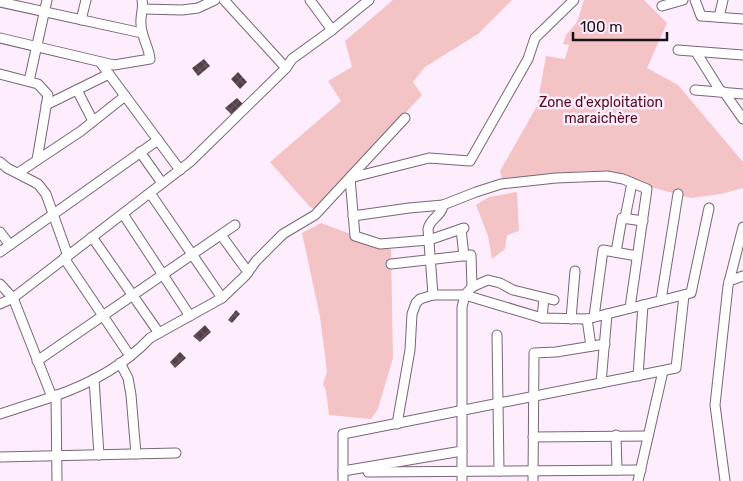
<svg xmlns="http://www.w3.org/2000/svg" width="743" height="481" font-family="Rubik,sans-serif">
  <defs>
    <pattern id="building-cross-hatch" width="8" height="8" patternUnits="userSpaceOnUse" patternTransform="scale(1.25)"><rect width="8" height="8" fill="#543e47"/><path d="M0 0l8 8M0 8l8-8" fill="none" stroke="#68565e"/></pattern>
  </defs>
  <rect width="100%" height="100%" fill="#feedfd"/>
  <g fill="#f4c3c6">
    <path d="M393 0H512L478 34 425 67 413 82 422 95 349 174 315 209 310 207 270 162 341 101 328 81 352 67 345 41Z"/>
    <path d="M584 0H644L667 23 647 68 678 85 743 162V188L721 194 691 198 592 171 551 173 543 179 503 183 500 171 537 106 546 56 565 59 569 45 563 44 566 35 577 22Z"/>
    <path d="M517 192 519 231 507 235 505 249 492 259 488 236 476 205 489 197Z"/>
    <path d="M321 223 391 249 393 358 378 409 371 419 329 415 326 391 323 384 327 371 320 317 302 233Z"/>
  </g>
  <g fill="url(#building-cross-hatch)">
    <path d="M204 59 210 66 198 76 192 68Z"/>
    <path d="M238 72 247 82 240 89 231 79Z"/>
    <path d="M237 98 243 104 232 115 225 108Z"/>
    <path d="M236 310 240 314 232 323 228 320Z"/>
    <path d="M205 325 211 332 200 342 193 336Z"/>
    <path d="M180 352 186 358 175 368 170 362Z"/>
  </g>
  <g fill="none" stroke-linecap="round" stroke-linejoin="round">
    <defs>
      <g id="minor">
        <path d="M224 0 286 68"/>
        <path d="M310 0 332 30"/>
        <path d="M695 0 701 16 743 19"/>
        <path d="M0 2 142 33"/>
        <path d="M662 6 683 0"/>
        <path d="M144 9 182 10 198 8 215 0"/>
        <path d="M719 17 723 0"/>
        <path d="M81 20 86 0"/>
        <path d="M0 38 114 65 150 59C149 47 141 36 141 24 140 15 144 9 142 0"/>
        <path d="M678 50 743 55"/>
        <path d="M696 52 721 92"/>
        <path d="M100 62 180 170"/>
        <path d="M0 74 38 84 48 95 37 160"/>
        <path d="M29 81 47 0"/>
        <path d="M77 90 93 121"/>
        <path d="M695 90 743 94"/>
        <path d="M724 92 743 119"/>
        <path d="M46 105 109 74"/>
        <path d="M140 152 162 183"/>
        <path d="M0 162 7 168 38 184 46 194 68 256"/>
        <path d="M18 173 81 131 125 96"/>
        <path d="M350 178 429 158 470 161 528 59 535 38 574 0"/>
        <path d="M350 178 355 236 380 244 429 240 464 228"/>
        <path d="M150 193 222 298"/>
        <path d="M123 214 190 316"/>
        <path d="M353 216 409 208 443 205 476 192 501 184 556 178 607 176 623 179 647 189 630 308"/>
        <path d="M625 218 632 183"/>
        <path d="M461 229 464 256"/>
        <path d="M0 232 10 245"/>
        <path d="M221 235 248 272"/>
        <path d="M92 237 159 333"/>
        <path d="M0 252 158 140"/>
        <path d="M616 252 622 218 643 221"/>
        <path d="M64 258 130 356"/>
        <path d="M391 264 471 255 472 287"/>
        <path d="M729 281 743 276"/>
        <path d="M0 284 13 298 52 397 0 414"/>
        <path d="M433 295 428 229C430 218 442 216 443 205"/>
        <path d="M661 300 678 194"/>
        <path d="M0 304 13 298 190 162 286 68 292 59 332 30 369 0"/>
        <path d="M594 317 603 250 637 256"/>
        <path d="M542 318 544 298"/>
        <path d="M571 319 575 271"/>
        <path d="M587 319 591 346"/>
        <path d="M497 335 499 471"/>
        <path d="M37 361 235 225"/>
        <path d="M120 363 128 378 131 395 136 454"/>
        <path d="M638 376 643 305"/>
        <path d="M94 379 99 455"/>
        <path d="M601 383 607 314"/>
        <path d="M56 395 57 481"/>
        <path d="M52 397C87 385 124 366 150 338L222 298 246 275 256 261 283 234 315 215 405 118"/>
        <path d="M397 424 410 350 412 314 416 303 420 299 433 295H465L542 318 587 319 691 293 709 208"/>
        <path d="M616 435 617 470"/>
        <path d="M533 437 648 436"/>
        <path d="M0 457 176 453"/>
        <path d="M343 471 462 451"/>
        <path d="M368 472 641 470"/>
        <path d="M343 481V434L676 368 684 295"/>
        <path d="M462 481V307L465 295 472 287 488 280 500 283 513 290 554 300"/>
        <path d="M533 481 534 353 556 352 605 344"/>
        <path d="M638 481 663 371"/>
        <path d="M725 481 715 405 728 286 743 227"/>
      </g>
    </defs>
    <use href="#minor" stroke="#786677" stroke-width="11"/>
    <use href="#minor" stroke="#fff" stroke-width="9"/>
  </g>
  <g text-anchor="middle" stroke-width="5" stroke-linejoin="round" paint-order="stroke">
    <g font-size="14" fill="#570c1d" stroke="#feedfd">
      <text x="601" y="107">Zone d'exploitation<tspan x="601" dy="16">maraichère</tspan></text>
    </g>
  </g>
  <path d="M573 32v8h94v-8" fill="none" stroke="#191219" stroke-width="2.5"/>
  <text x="580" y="32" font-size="15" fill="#191219" stroke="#feedfd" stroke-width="4" paint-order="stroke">100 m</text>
</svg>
